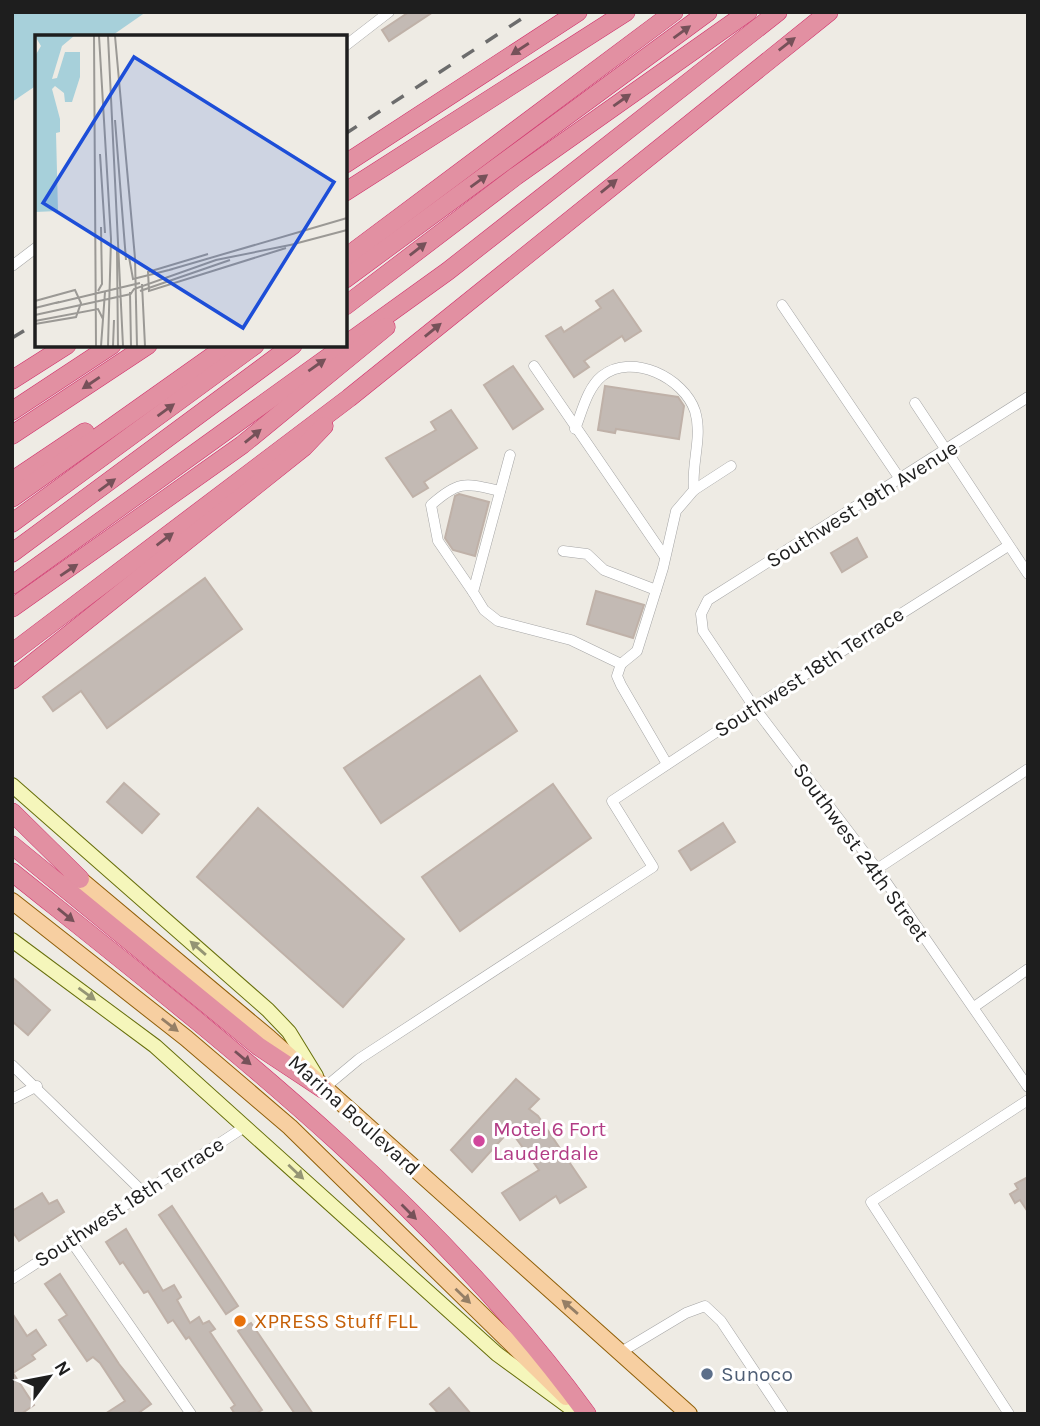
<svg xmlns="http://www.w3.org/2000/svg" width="1040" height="1426" font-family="Karla,sans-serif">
  <rect width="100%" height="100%" fill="#eeebe4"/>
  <path fill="#a7d0da" d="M12 12H146L110 37H37V85L12 102Z"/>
  <g fill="#c3bab4" stroke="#bfb1a8" stroke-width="2">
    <path d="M409 12H433L389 41 382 30Z"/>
    <path d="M613 290 641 331 625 341 622 336 584 361 589 367 574 377 546 336 561 327 564 332 601 308 596 301Z"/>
    <path d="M513 366 543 409 513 429 484 385Z"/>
    <path d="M605 386 678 397 684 406 679 439 616 429 615 433 598 430Z"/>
    <path d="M451 410 477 448 424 482 428 488 413 497 386 458 436 430 431 422Z"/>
    <path d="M459 494 489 502 475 556 453 550 445 538 455 496Z"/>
    <path d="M857 538 867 557 842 572 831 553Z"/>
    <path d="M205 578 242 629 107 728 81 691 53 711 43 697Z"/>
    <path d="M596 591 644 605 633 638 587 624Z"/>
    <path d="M480 676 517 731 381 823 344 768Z"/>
    <path d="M124 783 159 814 142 833 107 802Z"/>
    <path d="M553 784 591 838 460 931 422 877Z"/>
    <path d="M258 808 404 939 343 1007 197 877Z"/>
    <path d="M723 823 735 842 691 870 679 851Z"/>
    <path d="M12 977 50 1010 28 1035 12 1021Z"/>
    <path d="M516 1079 539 1099 529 1109 538 1116 586 1187 560 1203 556 1196 520 1220 502 1193 539 1170 510 1130 472 1172 451 1150Z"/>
    <path d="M1028 1177V1212L1020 1200 1015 1203 1010 1194 1018 1189 1015 1184Z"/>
    <path d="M42 1193 49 1204 57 1200 64 1212 19 1241 12 1231V1211Z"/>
    <path d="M172 1206 238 1306 226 1314 159 1215Z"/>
    <path d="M126 1229 163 1291 174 1285 181 1297 177 1300 190 1323 199 1317 203 1324 209 1321 215 1329 210 1332 262 1410 255 1414H235L231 1408 235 1405 189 1337 186 1339 173 1320 168 1323 148 1291 144 1293 123 1262 120 1264 106 1242Z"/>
    <path d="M60 1274 119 1364 151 1404 137 1414H105L125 1401 100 1363 93 1357 87 1361 59 1320 67 1315 45 1284Z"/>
    <path d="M12 1313 27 1336 36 1330 46 1345 32 1355 35 1359 13 1373 34 1405 21 1414H12Z"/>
    <path d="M251 1323 258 1333 313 1414H295L238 1331Z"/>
    <path d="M449 1388 471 1414H439L430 1404Z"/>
  </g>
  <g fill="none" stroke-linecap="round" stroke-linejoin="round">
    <defs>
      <g id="minor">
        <path d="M345 46 389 12"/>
        <path d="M12 266 37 247"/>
        <path d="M782 305 900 479"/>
        <path d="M534 366 665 557"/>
        <path d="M1028 397 708 600 701 614 703 631 754 707 877 869 1028 1087"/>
        <path d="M915 403 1028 574"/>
        <path d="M575 429C582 412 587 388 602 376 632 352 684 378 695 411 703 437 691 463 694 490L676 511 663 568 637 651 621 664"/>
        <path d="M510 455 473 592 484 610 498 621 571 640 621 664 617 676 621 685 667 764"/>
        <path d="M694 490 731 466"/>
        <path d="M563 551 587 554 604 570 656 590"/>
        <path d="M473 592 438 541 431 505C459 480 465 483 500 491"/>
        <path d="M877 869 1028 769"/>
        <path d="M974 1007 1028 969"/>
        <path d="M12 1065 145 1194"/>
        <path d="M323 1089 359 1059 653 867 612 801 754 707 1008 546"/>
        <path d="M12 1099 37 1086"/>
        <path d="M71 1241 191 1414"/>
        <path d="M12 1279 246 1126"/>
        <path d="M621 1352 686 1313 705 1306 721 1321 783 1414"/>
        <path d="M1009 1414 871 1202 1028 1100"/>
      </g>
      <g id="secondary">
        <path d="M12 785 268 1010 289 1032 316 1076"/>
        <path d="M12 940 155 1046 497 1354 579 1414"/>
      </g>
      <g id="primary">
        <path d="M71 872 269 1038 689 1414"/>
        <path d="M12 901 186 1038 290 1127 566 1397"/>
      </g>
      <g id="motorway">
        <path d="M345 164 578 12"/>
        <path d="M345 192 626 12"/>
        <path d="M345 258 674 12"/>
        <path d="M345 279 708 12"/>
        <path d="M345 306 516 176 748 12"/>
        <path d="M12 380 67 345"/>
        <path d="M12 411 112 345"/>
        <path d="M12 435 148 345"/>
        <path d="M12 481 85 432"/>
        <path d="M12 498 228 345"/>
        <path d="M12 523 255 345"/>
        <path d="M12 553 293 345"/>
        <path d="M12 585 448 271 778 12"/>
        <path d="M12 608 242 445 386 327"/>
        <path d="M12 653 349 398 829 12"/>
        <path d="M12 680 304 447 324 426"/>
        <path d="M12 812 80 879"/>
        <path d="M12 845 258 1046 323 1089"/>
        <path d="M12 872C217 1036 431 1200 587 1414"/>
      </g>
    </defs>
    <use href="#minor" stroke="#a5a5a5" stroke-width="11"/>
    <use href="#secondary" stroke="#676f0b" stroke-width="16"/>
    <use href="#primary" stroke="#905f08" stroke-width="18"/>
    <use href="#motorway" stroke="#d02e6a" stroke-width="19"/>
    <use href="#minor" stroke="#fff" stroke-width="10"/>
    <use href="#secondary" stroke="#f5f6bb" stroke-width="14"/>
    <use href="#primary" stroke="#f7cfa1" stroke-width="16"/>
    <use href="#motorway" stroke="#e290a2" stroke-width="18"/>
    <g stroke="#6c6c6c" stroke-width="3.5" stroke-dasharray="14 14" stroke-linecap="butt">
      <path d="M345 134 532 12"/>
      <path d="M12 338 37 323"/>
    </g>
  </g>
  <defs><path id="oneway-solid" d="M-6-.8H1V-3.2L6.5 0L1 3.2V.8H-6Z" transform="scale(1.75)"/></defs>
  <g fill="#765159">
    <use href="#oneway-solid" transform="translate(682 32) rotate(-36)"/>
    <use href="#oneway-solid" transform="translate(787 44) rotate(-38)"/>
    <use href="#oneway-solid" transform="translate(520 49) rotate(147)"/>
    <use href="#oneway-solid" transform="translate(622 100) rotate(-35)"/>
    <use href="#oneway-solid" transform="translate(479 181) rotate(-36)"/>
    <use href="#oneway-solid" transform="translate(609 186) rotate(-39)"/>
    <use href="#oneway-solid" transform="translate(418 249) rotate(-38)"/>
    <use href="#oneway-solid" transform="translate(433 330) rotate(-39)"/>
    <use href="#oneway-solid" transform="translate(317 365) rotate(-35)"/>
    <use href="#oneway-solid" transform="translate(91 383) rotate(146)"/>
    <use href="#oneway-solid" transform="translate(166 410) rotate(-36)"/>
    <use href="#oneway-solid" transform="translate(253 436) rotate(-39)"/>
    <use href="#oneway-solid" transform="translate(107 485) rotate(-36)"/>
    <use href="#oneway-solid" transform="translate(165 539) rotate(-37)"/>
    <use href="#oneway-solid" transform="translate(69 570) rotate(-34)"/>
    <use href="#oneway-solid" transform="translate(66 915) rotate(39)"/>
    <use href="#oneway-solid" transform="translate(243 1058) rotate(40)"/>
    <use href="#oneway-solid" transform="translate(409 1212) rotate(45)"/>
  </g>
  <g fill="#949574">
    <use href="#oneway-solid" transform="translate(198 948) rotate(-139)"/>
    <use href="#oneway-solid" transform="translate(87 994) rotate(36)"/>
    <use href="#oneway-solid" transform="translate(296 1172) rotate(43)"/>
  </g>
  <g fill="#957f66">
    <use href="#oneway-solid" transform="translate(170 1025) rotate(38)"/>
    <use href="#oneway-solid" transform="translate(463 1296) rotate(44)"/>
    <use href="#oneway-solid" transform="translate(570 1307) rotate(-139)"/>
  </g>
  <circle fill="#d1479c" stroke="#fff" stroke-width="2.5" cx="479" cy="1141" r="7"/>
  <circle fill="#e8710a" stroke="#fff" stroke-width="2.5" cx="240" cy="1321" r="7"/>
  <circle fill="#5c6f8a" stroke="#fff" stroke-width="2.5" cx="707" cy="1374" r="7"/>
  <g text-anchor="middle" stroke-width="6" stroke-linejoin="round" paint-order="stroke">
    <g font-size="21" fill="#1e1e1e" stroke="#fff">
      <text transform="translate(862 504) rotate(-32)" y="7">Southwest 19th Avenue</text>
      <text transform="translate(809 672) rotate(-33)" y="7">Southwest 18th Terrace</text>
      <text transform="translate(861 852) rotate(54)" y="7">Southwest 24th Street</text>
      <text transform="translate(354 1115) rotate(42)" y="7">Marina Boulevard</text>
      <text transform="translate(129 1202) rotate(-33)" y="7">Southwest 18th Terrace</text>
    </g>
    <g font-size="21" fill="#b23c85" stroke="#fff" text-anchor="start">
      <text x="493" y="1136">Motel 6 Fort<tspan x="493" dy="24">Lauderdale</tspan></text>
    </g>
    <g font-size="21" fill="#c56008" stroke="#fff" text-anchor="start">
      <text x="254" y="1328">XPRESS Stuff FLL</text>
    </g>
    <g font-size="21" fill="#4e5e75" stroke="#fff" text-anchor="start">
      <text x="721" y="1381">Sunoco</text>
    </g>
  </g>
  <g transform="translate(35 35)">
    <rect width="312" height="312" fill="#eeebe4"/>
    <path d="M0 1H39L27 11 17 44 22 43 30 17H45V42L37 67H30L29 58 20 51 17 54 25 84V97L21 98 23 176 0 177V21L6 11Z" fill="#a7d0da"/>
    <path fill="none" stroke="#9b9995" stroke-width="2" d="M59 1 61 311M64 1 76 204 73 311M73 1 88 311M80 1 100 223 102 311M80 85 91 225M65 119 70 198M259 209 312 195M82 215 83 311M173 219 113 237 114 256 251 213M94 222 98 244 138 234M134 235 312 183M107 249 110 311M63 256 67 249 66 192M105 256 195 225M95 257 96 311M95 260 99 254 181 225 260 209M0 266 40 255 46 268 41 282 0 289M21 268 105 248M0 273 24 267M0 280 96 259M0 286 63 274 68 284M66 311 70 257M78 311 79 285"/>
    <path fill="#1d4ed8" fill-opacity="0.15" stroke="#1d4ed8" stroke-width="3.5" d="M99 22 299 147 208 293 8 168Z"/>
    <rect width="312" height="312" fill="none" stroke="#1e1e1e" stroke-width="3.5"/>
  </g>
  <rect width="1040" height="1426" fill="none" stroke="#1e1e1e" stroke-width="28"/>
  <g transform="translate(49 1377) rotate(58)" stroke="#ffffff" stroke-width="5" paint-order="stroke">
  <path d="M0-5L12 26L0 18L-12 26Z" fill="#1e1e1e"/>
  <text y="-10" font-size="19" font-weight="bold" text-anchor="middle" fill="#1e1e1e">N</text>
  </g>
</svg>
